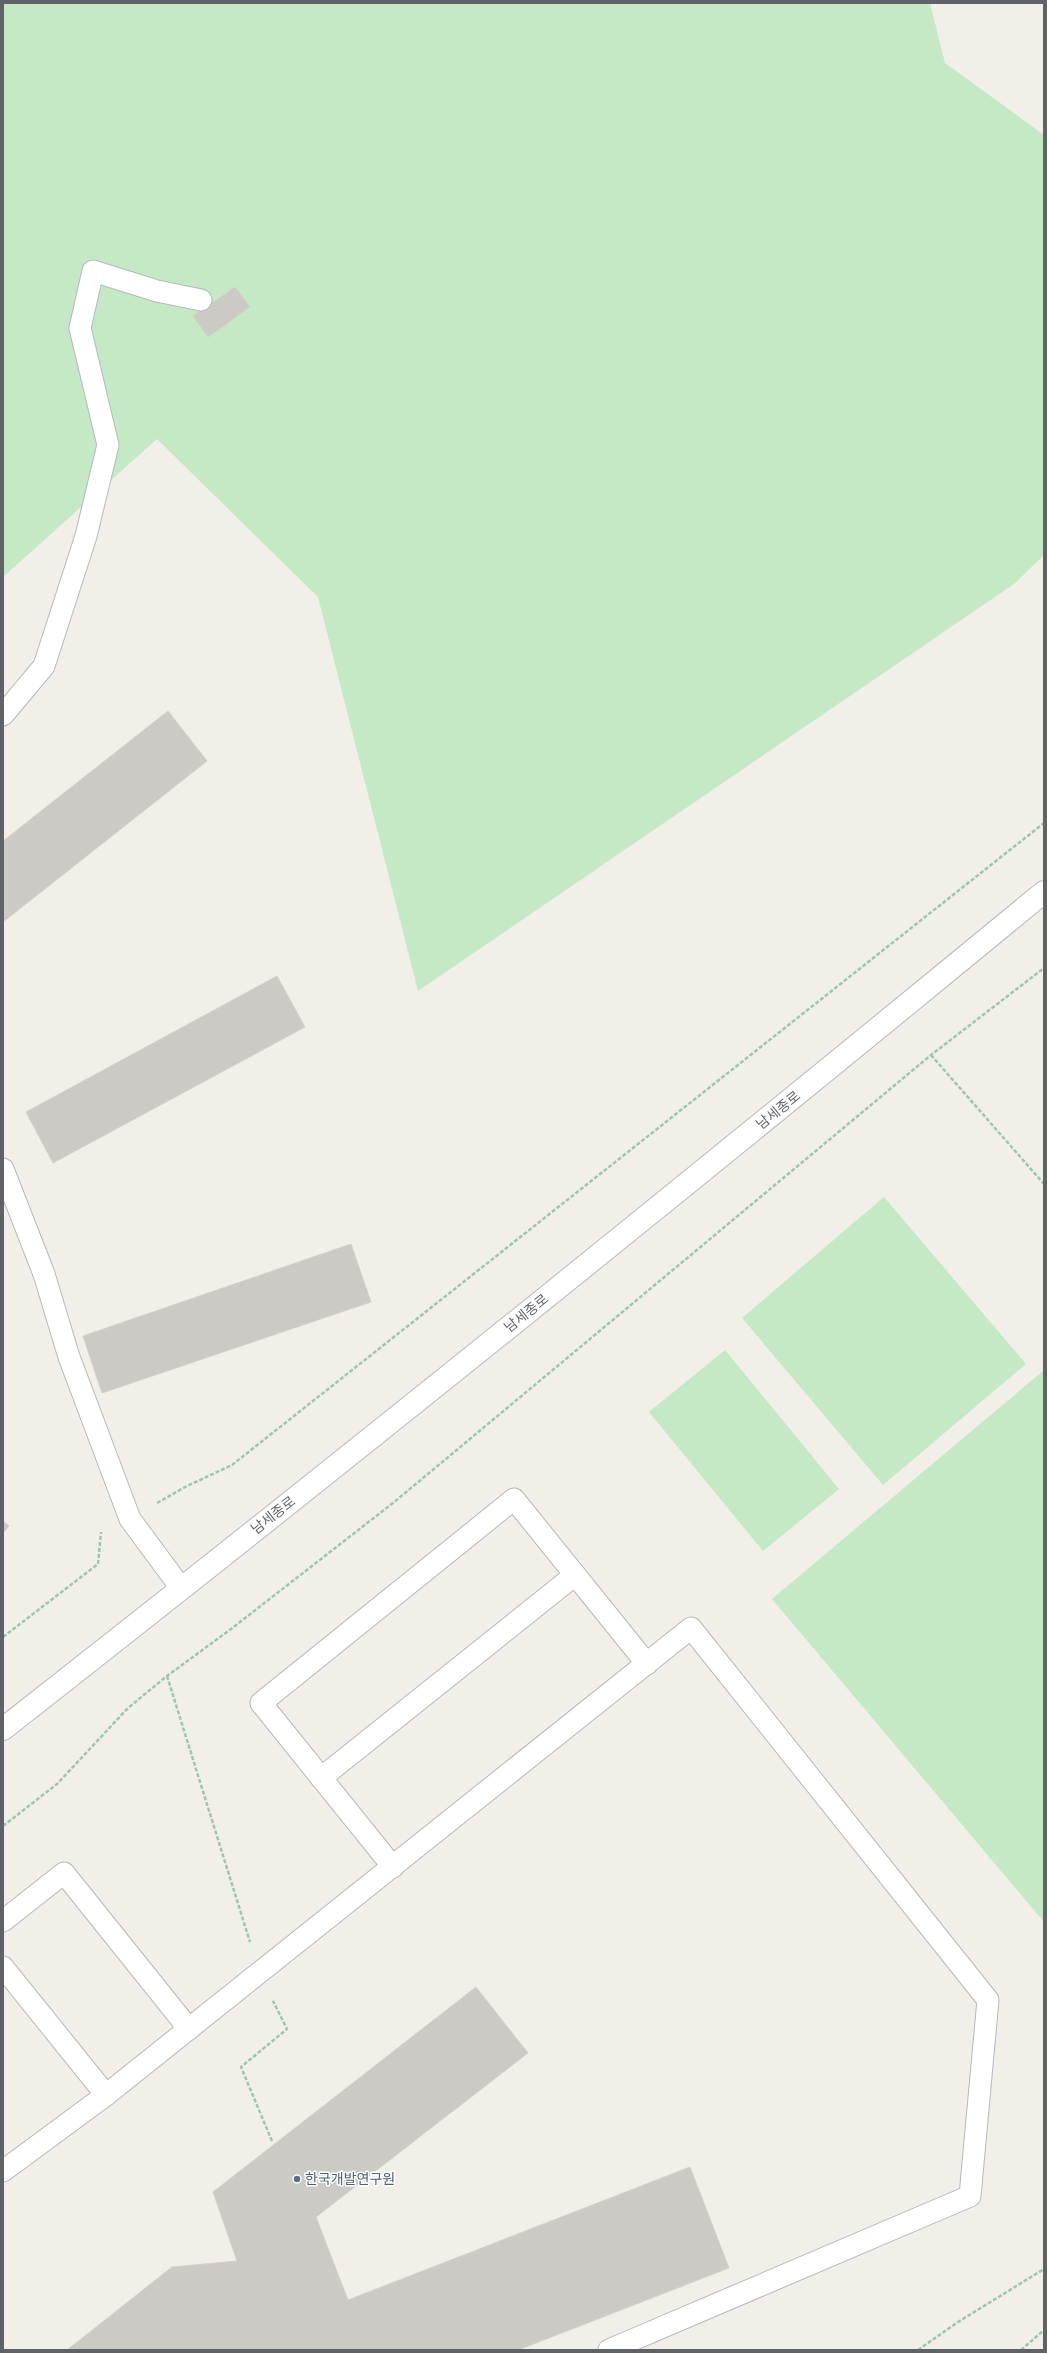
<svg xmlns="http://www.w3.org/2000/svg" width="1047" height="2353" font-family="Karla,'Noto Sans KR',sans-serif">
  <rect width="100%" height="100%" fill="#f1efe8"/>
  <g fill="#c5e8c5">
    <path d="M3 3H930L945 63 1044 135V555L1014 584 418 991 318 597 157 439 3 577Z"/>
    <path d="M884 1197 1026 1364 883 1485 742 1318Z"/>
    <path d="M725 1350 839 1489 763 1551 649 1412Z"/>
    <path d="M1044 1370V1922L772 1599Z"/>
  </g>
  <g fill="#cccac5" stroke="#d6d1c6">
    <path d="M235 287 250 307 208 337 193 316Z"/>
    <path d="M168 711 207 761 3 922V841Z"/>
    <path d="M277 976 305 1027 53 1163 26 1112Z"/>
    <path d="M351 1244 371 1302 102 1393 83 1336Z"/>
    <path d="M3 1521 9 1526 3 1533Z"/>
    <path d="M476 1987 528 2053 316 2217 348 2300 690 2167 729 2268 518 2350H67L172 2267 237 2261 213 2192Z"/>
  </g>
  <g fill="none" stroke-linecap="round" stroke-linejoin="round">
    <defs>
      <g id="lane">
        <path d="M3 715 44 666 86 536 108 445 80 328 93 271 157 291 201 300"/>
        <path d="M3 1169 44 1274 69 1357 130 1519 181 1588"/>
        <path d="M321 1778 575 1575"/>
        <path d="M393 1867 261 1703 514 1499 647 1664"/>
        <path d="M3 1921 64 1873 189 2029"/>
        <path d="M3 1967 106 2095"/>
        <path d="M3 2171 106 2095 691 1628 988 2000 970 2196 609 2350"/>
      </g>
      <path id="secondary" d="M3 1729C354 1454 700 1175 1044 892"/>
    </defs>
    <use href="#lane" stroke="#b5b8bc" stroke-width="23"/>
    <use href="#secondary" stroke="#b6babf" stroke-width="24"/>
    <g stroke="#9cc7a9" stroke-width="2.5" stroke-dasharray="4 2" stroke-linecap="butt">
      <path d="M931 1055 1044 1184"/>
      <path d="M157 1503 187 1486 232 1465 1044 823"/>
      <path d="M3 1637 98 1564 101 1532"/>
      <path d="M167 1676 250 1942"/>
      <path d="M3 1826 57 1784 128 1708 167 1676 231 1629 393 1503 931 1055 1044 968"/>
      <path d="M272 2141 241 2067 287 2029 273 2001"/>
      <path d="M918 2350 958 2322 1044 2269"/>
      <path d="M1021 2350 1044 2330"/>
    </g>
    <use href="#lane" stroke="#fff" stroke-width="21"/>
    <use href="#secondary" stroke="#fff" stroke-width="22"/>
  </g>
  <circle fill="#5c6f8a" stroke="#fff" stroke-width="1.5" cx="297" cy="2179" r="4"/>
  <g text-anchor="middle" stroke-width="3" stroke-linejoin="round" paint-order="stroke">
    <g font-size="14" fill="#5f6368" stroke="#fff">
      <text transform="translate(778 1110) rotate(-39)" y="5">남세종로</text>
      <text transform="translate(526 1313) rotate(-39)" y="5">남세종로</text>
      <text transform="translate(273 1515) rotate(-38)" y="5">남세종로</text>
    </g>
    <g font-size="14" fill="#4e5e75" stroke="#fff" text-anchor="start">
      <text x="305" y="2184">한국개발연구원</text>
    </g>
  </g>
  <rect width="1047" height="2353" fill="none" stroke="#5f6368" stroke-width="8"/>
</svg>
